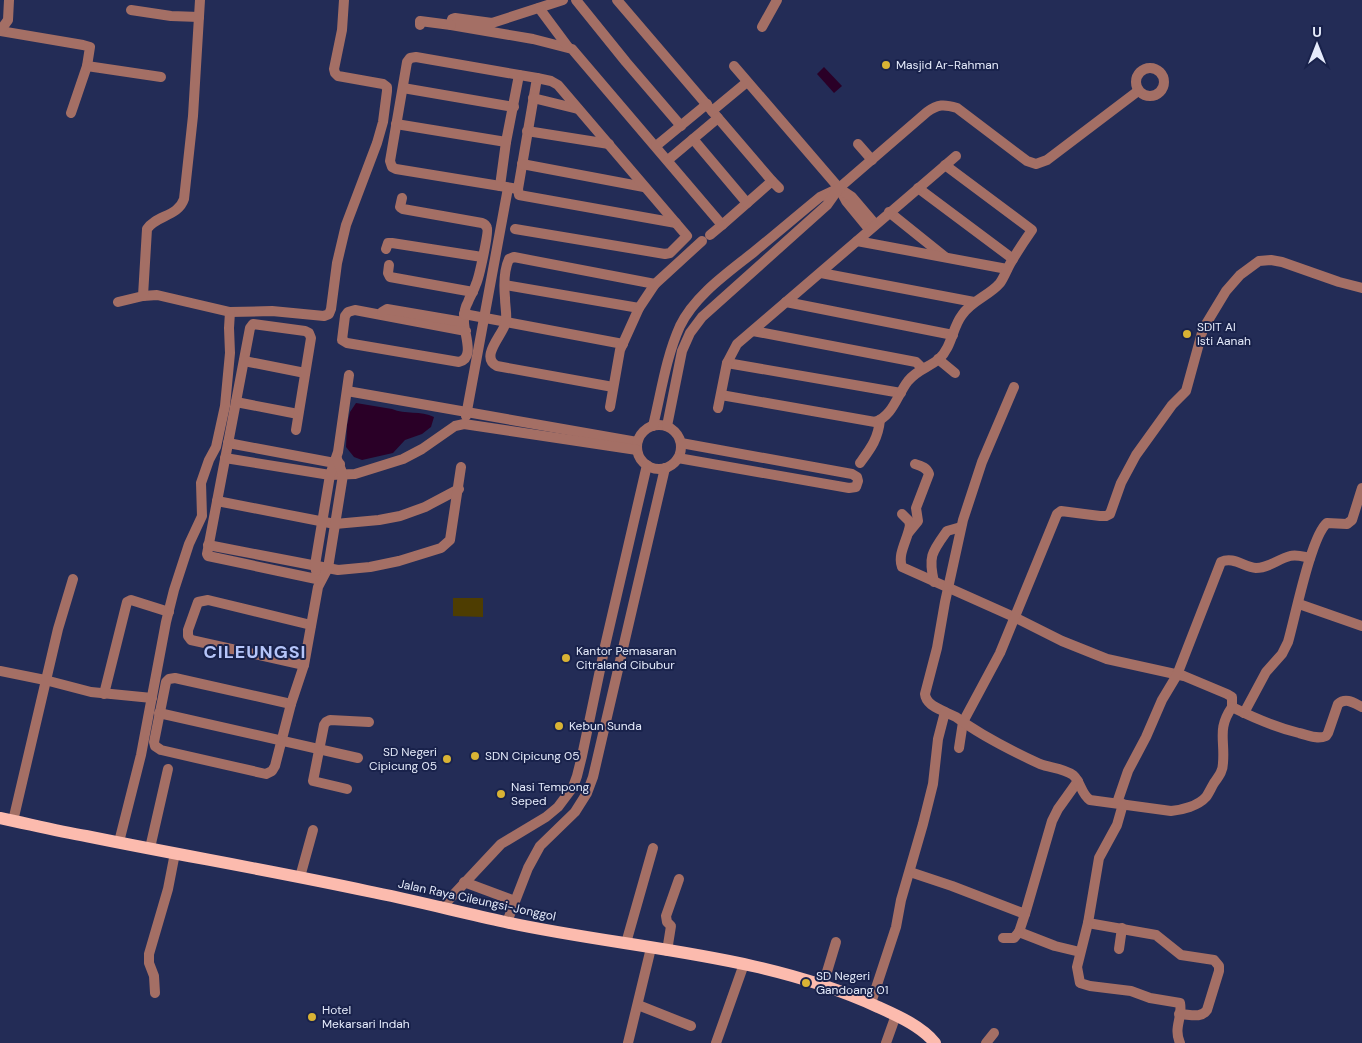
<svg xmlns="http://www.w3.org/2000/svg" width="1362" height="1043" font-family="'DM Sans',sans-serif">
  <rect width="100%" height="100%" fill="#232c56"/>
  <path fill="#4e3d01" d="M453 598H483V617L453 616Z"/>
  <g fill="#2a0027">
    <path d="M824 67 842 86 834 93 817 74Z"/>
    <path d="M356 403 392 409C405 415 421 410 434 417L431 427 422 434 405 440 393 453 362 460 354 457 346 447 347 425 350 412Z"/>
  </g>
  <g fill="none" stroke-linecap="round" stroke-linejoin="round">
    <g stroke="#a46f65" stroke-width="10">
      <path d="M563 0 492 23 455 18 452 19 451 25 533 39 572 49 722 225 772 181 779 188"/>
      <path d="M576 0 626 62 681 126"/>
      <path d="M617 0 772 181"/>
      <path d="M539 8 568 47"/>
      <path d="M131 10 171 16 199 17"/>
      <path d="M420 25V21L451 25"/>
      <path d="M762 27 777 0"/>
      <path d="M0 31 83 45 90 47 87 66 71 113"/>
      <path d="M0 31 8 20 9 0"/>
      <path d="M87 66 161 77"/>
      <path d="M734 66 839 188 846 201 869 229"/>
      <circle cx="1150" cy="82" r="14"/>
      <path d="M537 78 518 189 519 195 676 223"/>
      <path d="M403 88 514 107"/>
      <path d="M533 98 578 109"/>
      <path d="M712 111 747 82"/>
      <path d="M396 124 506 142"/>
      <path d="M527 131 609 144"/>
      <path d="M693 139 747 203"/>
      <path d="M858 144 872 160"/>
      <path d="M656 146 707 104"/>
      <path d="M668 160 718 118"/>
      <path d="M522 164 644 187"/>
      <path d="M500 186 506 142 519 75"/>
      <path d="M918 188 1013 259"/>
      <path d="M840 189 852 197 875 224"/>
      <path d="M402 198 400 207 403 209 482 223C485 224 486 225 487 228 489 232 479 278 476 284 474 291 470 296 468 302 465 307 464 315 464 320 463 332 476 358 459 362L347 343 342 340 345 316 348 312 355 310 466 331"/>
      <path d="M889 212 945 257"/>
      <path d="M515 229 665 254 670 253 687 236 558 85 551 81 537 78 416 57 410 58 407 62 390 161 392 167 396 169 518 189"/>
      <path d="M710 235 722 225"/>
      <path d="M857 241 1007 269"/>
      <path d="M386 249 388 243H392L482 257"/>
      <path d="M389 265 388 273 390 277 473 292"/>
      <path d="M821 273 974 302"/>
      <path d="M505 285 639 308"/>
      <path d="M143 296 157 295 230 312 272 311 324 316 329 314 331 309 337 263 346 225 377 143 383 122 387 91V87L383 84 338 76 335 73 334 69 342 30 344 0"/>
      <path d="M118 302 143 296 147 229C156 215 178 217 184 199L193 116 200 0"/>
      <path d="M786 302 953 335"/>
      <path d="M382 312 387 309 463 322"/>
      <path d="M464 314 623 344"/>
      <path d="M753 331 916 362 922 368"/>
      <path d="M938 359 955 373"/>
      <path d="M244 361 305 373"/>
      <path d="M727 363 901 393"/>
      <path d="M613 387 497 366C479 357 503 335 506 322 507 314 505 306 505 298 504 287 504 270 509 259L514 257 655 284"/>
      <path d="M347 391 637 442"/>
      <path d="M721 395 875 422C893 416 897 395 908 381 918 369 928 368 939 359 952 347 952 328 962 315 972 300 989 296 1000 283 1005 276 1008 266 1013 259 1019 249 1025 240 1032 230L945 165"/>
      <path d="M236 402 298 414"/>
      <path d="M610 407 620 350 639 308 655 284 702 241"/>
      <path d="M718 408 727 363 737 344 956 156"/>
      <path d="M466 416 508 188"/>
      <circle cx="659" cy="447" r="22"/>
      <path d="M653 426C661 393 666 357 680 326 695 295 729 272 755 251 777 233 798 215 820 197L837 189"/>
      <path d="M667 426 682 351 690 333 702 317 827 205 839 188 927 112C938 104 944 104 957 108L1027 161 1036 164 1047 160 1138 91"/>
      <path d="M296 430 311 338 309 333 305 331 253 324 250 328 207 554 208 556 321 580"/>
      <path d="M228 443 340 464"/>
      <path d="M225 458 330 475 355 474 403 459 422 449 455 426 464 424 637 450"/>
      <path d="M678 458 849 488 856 487 858 481 857 477 852 474 681 443"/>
      <path d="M860 463C871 448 878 439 880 420"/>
      <path d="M217 501 335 524 379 520 400 516 425 507 459 489"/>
      <path d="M902 514 909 521 910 525C908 539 897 554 902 567L1014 617 1062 641 1107 659 1184 676 1227 694 1232 697V707C1254 718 1275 727 1299 733 1308 735 1317 740 1326 736L1328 733 1338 704C1346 697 1354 703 1362 707"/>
      <path d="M909 532 918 521 916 508 929 474C927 468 922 466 915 464"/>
      <path d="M208 545 338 570 370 567 399 561 441 548 450 540 461 467"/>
      <path d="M316 571 315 565 330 475 338 452 349 375"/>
      <path d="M934 582C928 556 932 552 947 531L961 527"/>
      <path d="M1299 604 1362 626"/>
      <path d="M304 665 191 640 188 636V630L198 602 208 600 311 625"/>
      <path d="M0 671 45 680 91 692 152 698"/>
      <path d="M175 678 291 704 275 766 272 771 266 774 161 750 155 746 154 742 166 682 169 679Z"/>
      <path d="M104 694 127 602 131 600 169 612"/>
      <path d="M291 704 304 665 318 587 328 568 343 475 337 459"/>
      <path d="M945 712C937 708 926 704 925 694L937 648 945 602 963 520 982 462 1014 387"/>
      <path d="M159 713 358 758"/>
      <path d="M1244 713 1266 672 1282 654 1288 642C1295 618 1311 536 1327 523L1347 524 1352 520 1362 488"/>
      <path d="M959 748 963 722 1000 653 1057 514 1061 511 1100 516H1106L1110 514 1121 483 1136 455 1172 405 1186 391 1203 329 1226 291 1240 275 1259 261 1271 260 1282 262 1339 282 1362 288"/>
      <path d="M347 789 313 781 324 725 326 722 330 720 369 722"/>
      <path d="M1117 803 1128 771 1146 737 1162 700 1177 675 1221 562C1233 556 1244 567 1256 568 1269 568 1278 559 1290 556 1297 554 1304 557 1310 558"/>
      <path d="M1123 804 1117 825 1099 858 1088 923 1156 935 1181 955 1214 960 1219 966V971L1207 1010C1201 1019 1189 1014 1179 1014"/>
      <path d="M13 821 58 629 73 579"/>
      <path d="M119 842 141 755 166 622 174 590 189 544 202 516 201 483 209 460 216 447 225 406 230 353 229 328 230 312"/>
      <path d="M150 848 168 769"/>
      <path d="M910 872 952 886 1025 914 1052 821 1058 809 1078 781"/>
      <path d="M300 877 313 830"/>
      <path d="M464 882 515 901"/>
      <path d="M442 907 501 844 546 817 558 807 573 787 577 776 582 756 605 646 647 465"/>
      <path d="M1025 914 1019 932 1055 946 1080 952"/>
      <path d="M507 922 528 868 540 846 575 812 587 793 593 777 665 468"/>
      <path d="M1088 923 1077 967 1080 983 1090 986 1131 991 1150 998 1180 1003C1183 1018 1173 1027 1180 1043"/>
      <path d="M1003 938H1014L1019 932"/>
      <path d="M626 943 653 848"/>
      <path d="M1119 949 1122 928"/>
      <path d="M667 951 671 926 667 922 666 916 679 879"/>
      <path d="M823 985 836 942"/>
      <path d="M155 993 154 976 149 963V954L168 889 175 853"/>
      <path d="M871 1003 896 927 901 900 923 824 933 784 938 739 945 712 956 717C979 734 1014 752 1040 764 1051 768 1063 768 1073 775 1081 782 1081 794 1090 800L1171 811C1182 810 1198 806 1206 797 1209 793 1211 788 1214 783 1219 776 1223 771 1223 763 1225 739 1217 729 1232 707"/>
      <path d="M638 1005 691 1026"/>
      <path d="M628 1043 651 948"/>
      <path d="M716 1043 744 964"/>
      <path d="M886 1043 896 1015"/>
      <path d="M986 1043 994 1033"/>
    </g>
    <path stroke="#fcbbae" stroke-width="12" d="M0 818C29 824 57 831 86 836 179 855 274 871 367 891 413 900 459 912 505 922 629 949 761 953 878 1007 898 1016 921 1026 935 1043"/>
  </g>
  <g fill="#d9b334" stroke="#19224b" stroke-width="2">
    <circle cx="886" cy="65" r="5"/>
    <circle cx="1187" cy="334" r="5"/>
    <circle cx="566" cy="658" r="5"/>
    <circle cx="559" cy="726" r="5"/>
    <circle cx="475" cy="756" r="5"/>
    <circle cx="447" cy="759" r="5"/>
    <circle cx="501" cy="794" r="5"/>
    <circle cx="806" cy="983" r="5"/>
    <circle cx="312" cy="1017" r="5"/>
  </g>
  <g text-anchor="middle" stroke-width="4" stroke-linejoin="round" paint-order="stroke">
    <g font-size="12" fill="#e5ebfb" stroke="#19224b" text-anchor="start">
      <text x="896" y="69">Masjid Ar-Rahman</text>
      <text x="1197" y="331">SDIT Al<tspan x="1197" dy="14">Isti Aanah</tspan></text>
      <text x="576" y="655">Kantor Pemasaran<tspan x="576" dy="14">Citraland Cibubur</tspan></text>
      <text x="569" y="730">Kebun Sunda</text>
      <text x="437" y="756" text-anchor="end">SD Negeri<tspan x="437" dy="14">Cipicung 05</tspan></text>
      <text x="485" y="760">SDN Cipicung 05</text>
      <text x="511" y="791">Nasi Tempong<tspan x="511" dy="14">Seped</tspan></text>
      <text x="816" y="980">SD Negeri<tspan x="816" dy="14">Gandoang 01</tspan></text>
      <text x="322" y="1014">Hotel<tspan x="322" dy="14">Mekarsari Indah</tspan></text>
    </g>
    <g font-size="12" fill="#e5ebfb" stroke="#19224b">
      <text transform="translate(477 900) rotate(12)" y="4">Jalan Raya Cileungsi-Jonggol</text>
    </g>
    <g font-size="18" font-weight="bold" letter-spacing="1" fill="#b5c5f9" stroke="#19224b">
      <text x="255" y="658">CILEUNGSI</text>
    </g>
  </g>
  <g transform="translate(1317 45)" stroke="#19224b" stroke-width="4" paint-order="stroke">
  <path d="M0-4L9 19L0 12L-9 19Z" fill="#e5ebfb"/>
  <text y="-8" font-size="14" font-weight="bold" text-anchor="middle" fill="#e5ebfb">U</text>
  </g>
</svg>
